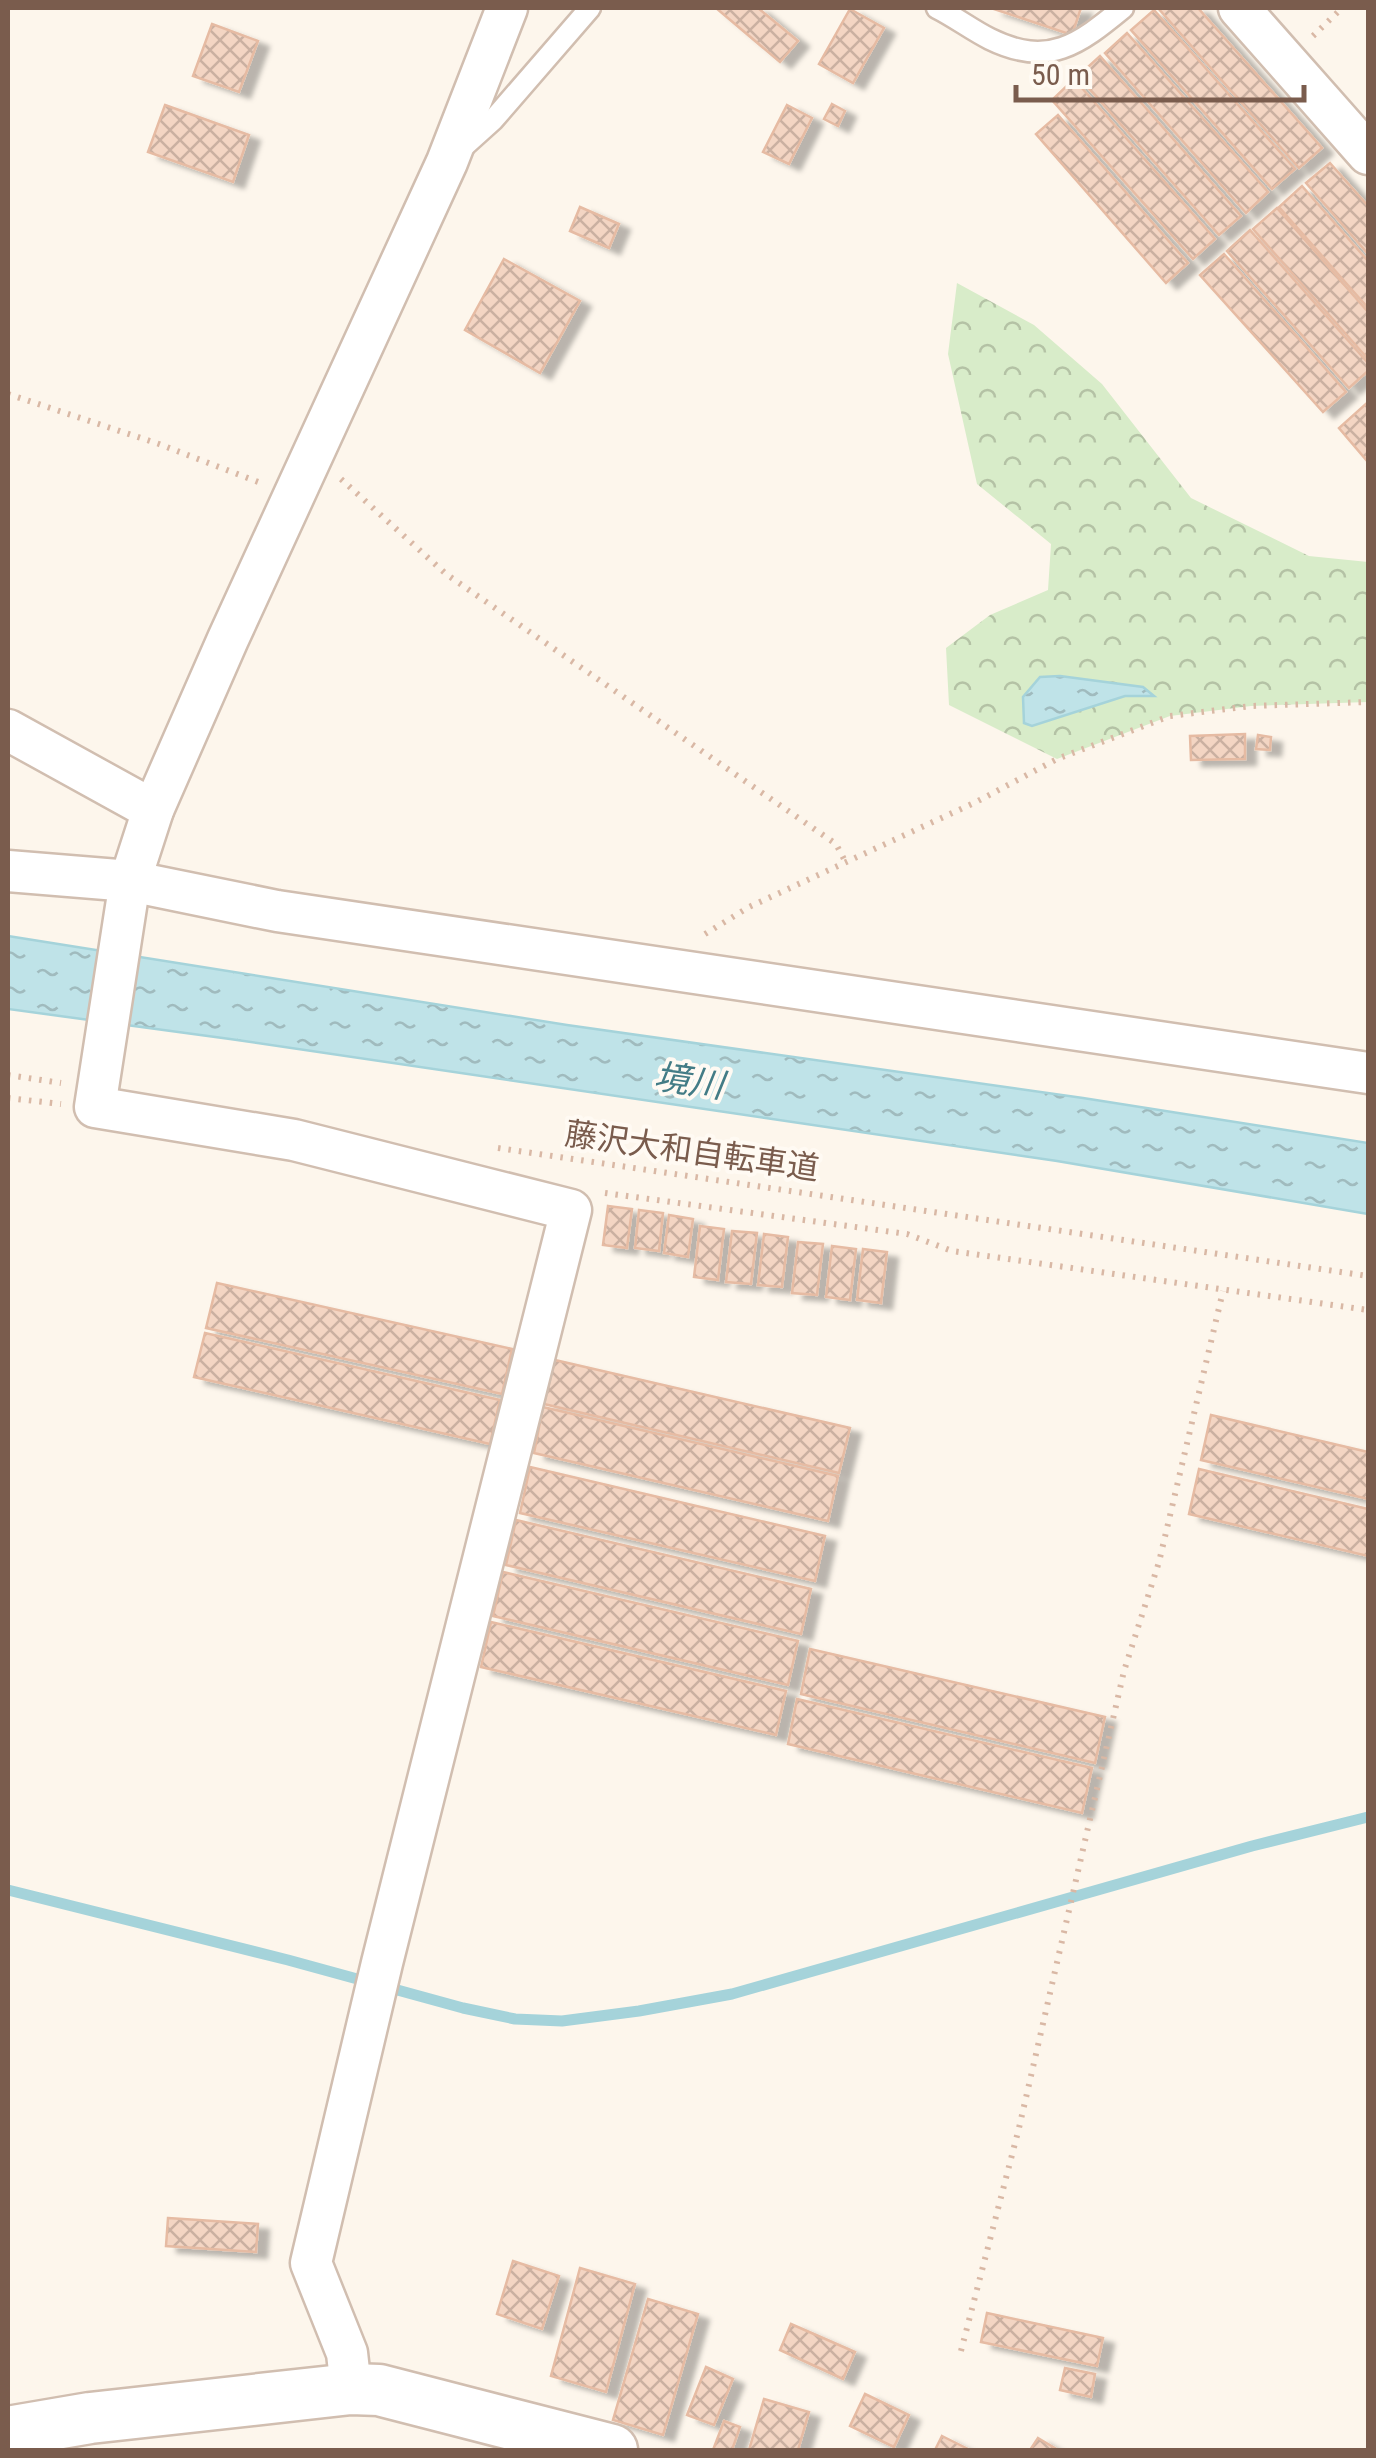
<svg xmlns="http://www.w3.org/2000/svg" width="1376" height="2458" font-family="'Roboto Condensed','Noto Sans JP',sans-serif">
  <defs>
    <pattern id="forest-crowns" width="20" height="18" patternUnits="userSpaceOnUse" patternTransform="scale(2.5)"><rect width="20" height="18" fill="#d8ecc9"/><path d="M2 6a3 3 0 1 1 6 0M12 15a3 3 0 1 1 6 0" fill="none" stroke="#b4c2a5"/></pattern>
    <pattern id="water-ripples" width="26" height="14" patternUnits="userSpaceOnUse" patternTransform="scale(2.5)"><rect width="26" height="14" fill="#bfe3e8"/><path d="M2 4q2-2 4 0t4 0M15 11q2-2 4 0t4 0" fill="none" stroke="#a0bbbe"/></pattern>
    <pattern id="building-cross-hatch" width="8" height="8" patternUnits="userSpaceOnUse" patternTransform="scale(2.5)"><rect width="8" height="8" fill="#f3d5c3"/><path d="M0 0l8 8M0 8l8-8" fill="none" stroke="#cab0a1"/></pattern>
    <filter id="shadow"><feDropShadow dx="11" dy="6" stdDeviation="2.5" flood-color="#0004"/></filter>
  </defs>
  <rect width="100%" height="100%" fill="#fdf6ec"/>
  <path fill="url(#forest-crowns)" d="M957 283 1034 325 1102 384 1191 498 1309 556 1368 562V702L1251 706 1170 716 1057 759 949 705 946 648 990 615 1048 590 1051 544 977 484 948 354Z"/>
  <g fill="url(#water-ripples)" stroke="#a5d3da" stroke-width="2.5">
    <path d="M1060 676 1143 687 1154 696H1125L1032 726 1024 723 1023 697 1040 677Z"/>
    <path d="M8 936 567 1025 1083 1098 1368 1143V1214L1057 1161 230 1039 8 1009Z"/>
  </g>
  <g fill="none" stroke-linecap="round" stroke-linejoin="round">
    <path stroke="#a5d3da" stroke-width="11" d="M8 1890 288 1960 463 2008 515 2019 562 2021 639 2011 732 1994 1252 1846 1368 1817"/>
  </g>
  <g fill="url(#building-cross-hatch)" stroke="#e6bba3" stroke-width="2.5" filter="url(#shadow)">
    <path d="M716 8H758L798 41 780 62Z"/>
    <path d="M991 8H1081L1072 35Z"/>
    <path d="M1158 8H1198L1322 148 1299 168Z"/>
    <path d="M850 9 884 28 853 83 819 64Z"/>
    <path d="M1154 10 1295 169 1272 189 1131 30Z"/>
    <path d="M212 24 258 41 239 92 193 76Z"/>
    <path d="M1127 33 1268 192 1246 213 1105 53Z"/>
    <path d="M1100 56 1241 216 1219 235 1078 76Z"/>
    <path d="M1074 79 1215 239 1193 259 1052 100Z"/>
    <path d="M832 104 845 111 838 126 824 119Z"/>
    <path d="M165 105 249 135 233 182 148 152Z"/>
    <path d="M787 105 812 118 789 164 763 152Z"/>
    <path d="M1058 115 1188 263 1166 283 1036 134Z"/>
    <path d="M1330 163 1368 206V254L1306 183Z"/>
    <path d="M1302 186 1368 261V308L1279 207Z"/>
    <path d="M580 207 619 224 609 248 570 231Z"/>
    <path d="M1277 208 1368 312V359L1253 229Z"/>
    <path d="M1250 230 1368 363V371L1349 388 1227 251Z"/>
    <path d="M1224 254 1346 392 1323 412 1200 275Z"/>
    <path d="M504 259 580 301 540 373 465 330Z"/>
    <path d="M1368 402V462L1339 428Z"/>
    <path d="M1245 734V759L1191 760 1190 736Z"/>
    <path d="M1258 735 1271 737 1270 750 1256 749Z"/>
    <path d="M608 1206 632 1209 627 1248 603 1245Z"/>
    <path d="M639 1210 663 1213 659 1251 635 1248Z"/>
    <path d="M669 1215 693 1219 688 1257 664 1253Z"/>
    <path d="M700 1226 724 1229 718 1280 694 1277Z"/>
    <path d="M732 1231 757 1233 751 1284 726 1282Z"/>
    <path d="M764 1234 788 1237 782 1287 758 1285Z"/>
    <path d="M798 1242 823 1244 817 1295 792 1293Z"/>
    <path d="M832 1246 856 1249 850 1300 826 1297Z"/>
    <path d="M863 1249 887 1252 881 1303 857 1300Z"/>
    <path d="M217 1283 512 1349 502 1394 206 1328Z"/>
    <path d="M205 1333 500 1400 490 1444 194 1377Z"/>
    <path d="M555 1360 850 1428 839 1473 544 1404Z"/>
    <path d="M543 1407 838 1476 828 1521 534 1453Z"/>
    <path d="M1211 1415 1368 1452V1499L1201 1460Z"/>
    <path d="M530 1467 825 1536 815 1581 520 1513Z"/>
    <path d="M1199 1469 1368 1509V1556L1189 1514Z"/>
    <path d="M516 1520 811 1589 801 1634 506 1565Z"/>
    <path d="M503 1572 798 1641 788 1685 493 1616Z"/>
    <path d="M491 1622 786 1691 776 1735 481 1667Z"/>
    <path d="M810 1649 1105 1717 1095 1763 801 1694Z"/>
    <path d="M797 1699 1092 1768 1082 1813 788 1744Z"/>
    <path d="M168 2218 258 2224 256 2252 166 2246Z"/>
    <path d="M513 2261 559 2276 542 2329 497 2314Z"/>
    <path d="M580 2268 635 2284 606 2392 551 2376Z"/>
    <path d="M648 2299 698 2314 663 2435 613 2420Z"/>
    <path d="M987 2313 1103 2338 1097 2366 981 2342Z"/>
    <path d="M791 2324 855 2352 843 2379 780 2350Z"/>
    <path d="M706 2367 733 2379 714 2425 687 2415Z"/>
    <path d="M1065 2368 1095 2374 1091 2397 1060 2390Z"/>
    <path d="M865 2394 909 2415 894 2447 850 2426Z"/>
    <path d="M764 2399 809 2412 798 2450H749Z"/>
    <path d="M724 2421 740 2427 732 2450H713Z"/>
    <path d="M942 2436 970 2450H935Z"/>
    <path d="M1038 2438 1058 2450H1030Z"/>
  </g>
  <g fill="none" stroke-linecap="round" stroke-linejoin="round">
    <defs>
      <g id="service">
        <path d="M937 8C955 17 972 30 990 39 1049 68 1079 44 1123 8"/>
        <path d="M463 147 493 120 590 8"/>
      </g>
      <g id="minor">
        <path d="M1239 8 1368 154"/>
        <path d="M8 730 153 810"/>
        <path d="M8 871 130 881 277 911 1368 1073"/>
        <path d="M351 2389 347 2353 311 2263 382 1963 571 1210 294 1140 95 1107 130 881 153 810 228 639 447 162 507 8"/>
      </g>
      <path id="tertiary" d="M8 2432 90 2418 351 2389 379 2390 612 2450"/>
    </defs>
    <use href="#service" stroke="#d1beb0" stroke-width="25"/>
    <use href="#minor" stroke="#d1beb0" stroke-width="45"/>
    <use href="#tertiary" stroke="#d1beb0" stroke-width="55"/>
    <g stroke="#d9b8a5" stroke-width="6" stroke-dasharray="2.5 8" stroke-linecap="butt">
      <path d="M1313 36 1342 8"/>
      <path d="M8 394 159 444 261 483"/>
      <path d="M341 479 446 574 836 844 845 861"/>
      <path d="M705 934 749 907 976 802 1057 759 1170 716 1251 706 1368 702"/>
      <path d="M8 1075 61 1083"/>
      <path d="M8 1098 61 1104"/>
      <path d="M498 1148 1368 1276"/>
      <path d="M605 1193 907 1234 952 1251 1368 1310"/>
      <path d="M961 2351 1019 2128 1124 1671 1159 1562 1223 1291"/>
    </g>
    <use href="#service" stroke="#fff" stroke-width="20"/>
    <use href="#minor" stroke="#fff" stroke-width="40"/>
    <use href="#tertiary" stroke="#fff" stroke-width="50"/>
  </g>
  <g text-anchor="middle" stroke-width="8" stroke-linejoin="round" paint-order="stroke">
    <g font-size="32" fill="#7a5c4d" stroke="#fffaf3">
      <text transform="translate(692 1151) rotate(8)" y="11">藤沢大和自転車道</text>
    </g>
    <g font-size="35" font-style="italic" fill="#437c86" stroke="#fffaf3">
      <text transform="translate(689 1081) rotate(8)" y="12">境川</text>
    </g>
  </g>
  <rect width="1376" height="2458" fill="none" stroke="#7a5c4d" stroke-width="20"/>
  <path d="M1016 85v15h288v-15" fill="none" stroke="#7a5c4d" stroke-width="5"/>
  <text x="1031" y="85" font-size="30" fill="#7a5c4d" stroke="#fffaf3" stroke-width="8" paint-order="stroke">50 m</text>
</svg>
